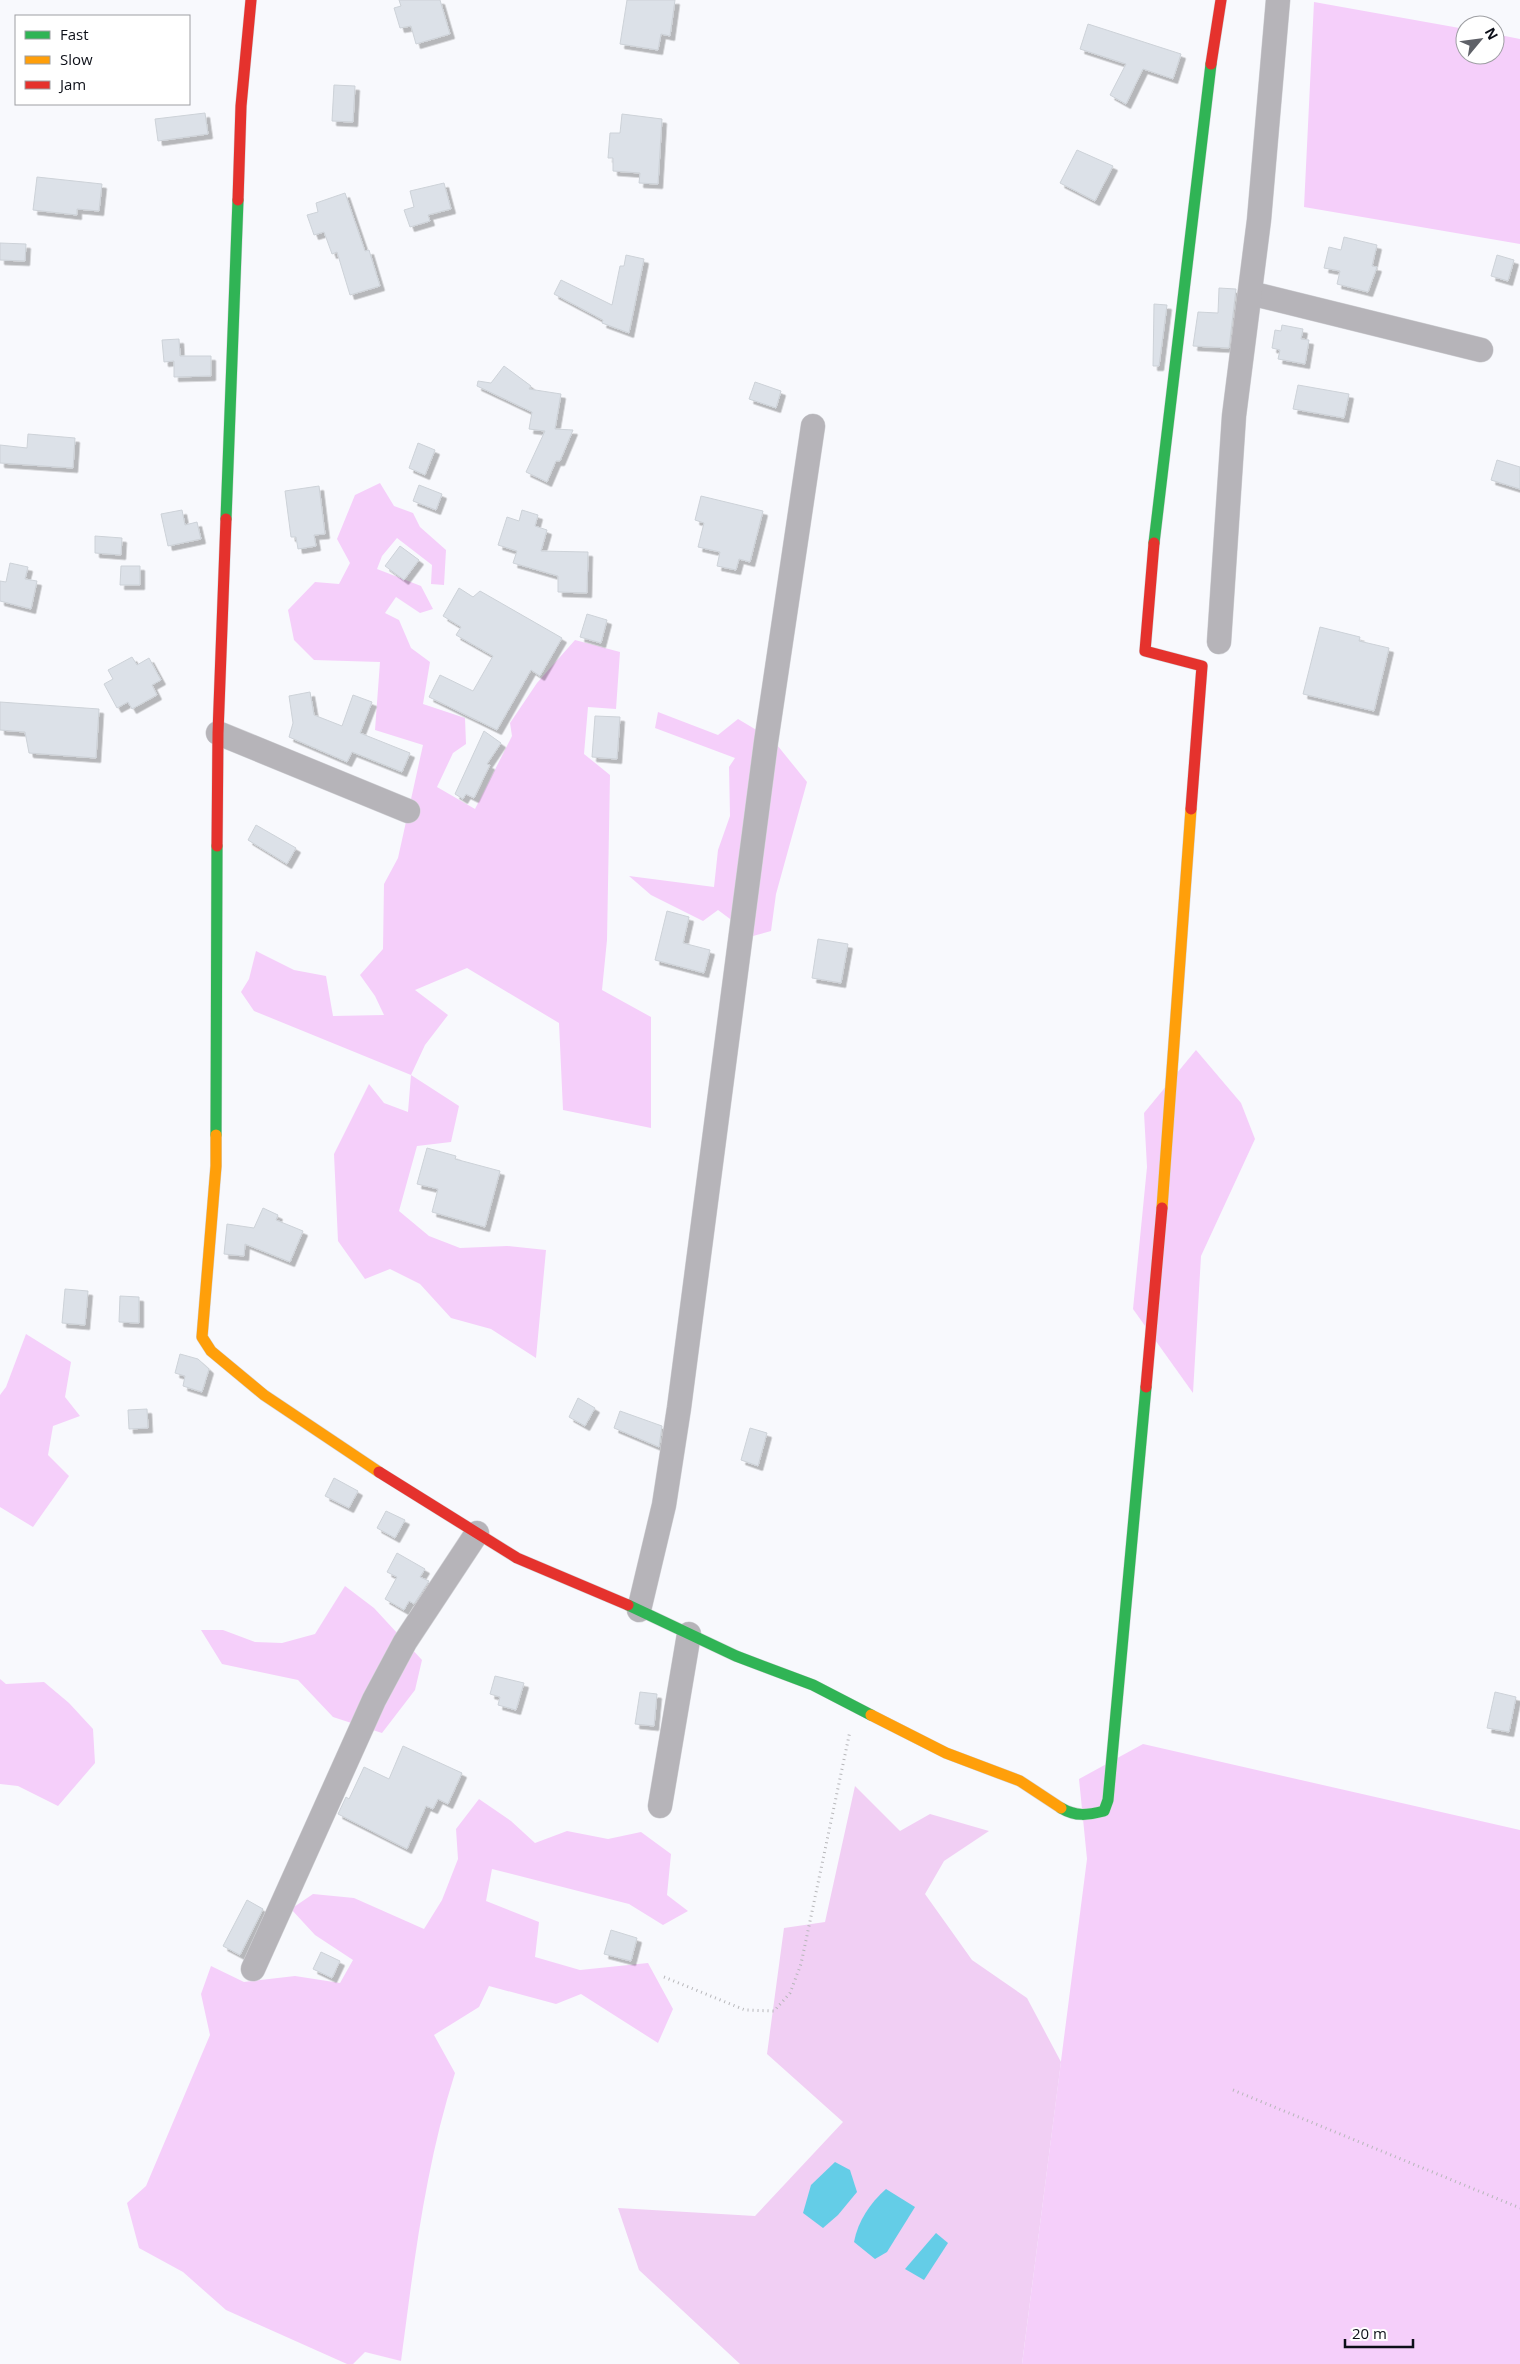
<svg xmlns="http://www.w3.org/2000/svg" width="1520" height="2364" font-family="'Open Sans',sans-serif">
  <defs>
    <filter id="shadow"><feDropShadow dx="4.5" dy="4.5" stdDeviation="0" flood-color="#0004"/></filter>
  </defs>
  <rect width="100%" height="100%" fill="#f8f9fd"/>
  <path fill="#f1cff4" d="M855 1786 900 1831 930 1814 989 1831 944 1861 925 1894 972 1960 1027 1998 1061 2062 1022 2364H740L639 2270 618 2208 755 2216 843 2122 767 2054 784 1928 825 1922Z"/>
  <g fill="#f5cffa">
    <path d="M1314 2 1465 29V55H1495V34L1520 39V244L1304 207Z"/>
    <path d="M380 483 394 506 413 513 420 527 446 550 444 585 431 584 432 565 397 538 382 556 377 569 421 586 433 609 420 613 396 597 385 613 399 620 411 648 430 662 423 704 465 718 466 744 453 753 437 787 475 809 512 736 510 723 537 683 575 640 620 652 616 709 588 707 584 754 610 775 607 940 602 990 651 1017V1128L563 1110 559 1023 467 968 415 990 448 1015 425 1045 411 1075 459 1106 451 1142 417 1146 399 1211 429 1236 460 1248 507 1246 546 1250 536 1358 491 1329 451 1318 420 1284 390 1269 365 1279 338 1241 334 1154 369 1084 384 1103 408 1112 411 1075 254 1011 241 992 249 979 256 951 294 970 326 976 333 1016 384 1015 375 996 360 975 383 949 384 884 398 858 423 745 375 730 380 662 314 660 294 640 288 610 315 582 339 584 350 563 337 539 355 495Z"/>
    <path d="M658 712 718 735 738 719 773 740 807 782 776 894 771 931 753 936 718 910 703 921 651 895 629 876 714 887 718 850 730 816 729 767 735 758 655 728Z"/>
    <path d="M1196 1050 1241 1103 1255 1139 1201 1256 1193 1393 1133 1309 1147 1167 1144 1113Z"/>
    <path d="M26 1334 71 1362 65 1397 80 1416 53 1426 48 1455 69 1476 33 1527 0 1507V1395L6 1387Z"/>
    <path d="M345 1586 374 1608 422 1660 415 1690 382 1733 333 1717 298 1680 222 1664 201 1630H223L255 1642 282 1643 315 1634Z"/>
    <path d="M0 1679 6 1684 44 1682 69 1703 93 1729 95 1763 58 1806 18 1786 0 1784Z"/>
    <path d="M1143 1744 1520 1830V2364H1022L1087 1859 1079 1779Z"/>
    <path d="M479 1799 511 1821 535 1843 567 1831 608 1839 641 1832 671 1854 667 1895 688 1911 663 1925 629 1904 492 1869 486 1901 539 1922 535 1957 580 1970 648 1963 673 2009 658 2043 581 1994 556 2004 489 1986 479 2007 434 2035 455 2073C425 2167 414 2263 401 2361L365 2352 353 2364H347L226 2310 183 2272 139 2248 127 2203 146 2186 210 2035 201 1994 211 1966 244 1982 295 1976 340 1983 353 1960 315 1935 291 1909 313 1894 354 1898 424 1929 442 1900 458 1859 456 1829Z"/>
  </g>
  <g fill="#64cde7">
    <path d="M835 2162 850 2170 857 2192 838 2215 823 2228 803 2213 811 2185Z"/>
    <path d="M886 2189 915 2207 887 2252 875 2259 854 2242C858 2221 870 2203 886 2189Z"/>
    <path d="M936 2233 948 2243 924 2280 905 2269Z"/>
  </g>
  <g fill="#dce1e8" stroke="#cdd2d8" filter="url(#shadow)">
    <path d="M399 0H440L450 34 416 44 411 26 400 28 394 8 401 6Z"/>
    <path d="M627 0H675L670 36 661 34 658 50 620 44Z"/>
    <path d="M1088 24 1181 54 1173 79 1143 69 1126 104 1110 95 1126 64 1080 49Z"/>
    <path d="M334 85 355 86 353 122 332 121Z"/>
    <path d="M205 113 208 134 158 141 155 119Z"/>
    <path d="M622 114 662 119 658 184 639 183 640 173 613 171V158H608L610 133H620Z"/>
    <path d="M1077 150 1113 166 1095 201 1060 183Z"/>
    <path d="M37 177 102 184 99 211 77 209V215L33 210Z"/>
    <path d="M444 183 451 209 428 215 430 221 410 227 404 210 414 207 410 191Z"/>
    <path d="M345 193 365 251 369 250 380 286 350 295 337 252 332 254 324 232 314 235 307 215 318 212 316 203Z"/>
    <path d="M1344 237 1377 245 1372 266 1377 267 1368 292 1337 284 1340 271 1324 268 1329 247 1341 250Z"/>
    <path d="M0 243 26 244 25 261 0 260Z"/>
    <path d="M626 255 644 259 629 333 602 323 603 320 554 294 561 280 612 305 620 266H624Z"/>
    <path d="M1497 255 1514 260 1508 281 1491 276Z"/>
    <path d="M1219 288 1236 289 1229 348 1193 346 1198 312 1218 313Z"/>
    <path d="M1154 304 1167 305 1159 366H1153Z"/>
    <path d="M1282 325 1303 329 1301 339 1309 340 1305 364 1278 359 1280 350 1272 348 1275 330 1281 331Z"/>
    <path d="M179 339 180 356H211V376L174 377V361L164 362 162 340Z"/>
    <path d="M504 366 531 386 529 389 561 394 555 429 573 430 560 461H556L547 482 526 472 545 431 529 429 532 412 477 386 478 381 491 383Z"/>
    <path d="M755 382 781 391 776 408 749 399Z"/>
    <path d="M1298 385 1349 394 1344 418 1293 409Z"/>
    <path d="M28 434 75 438 73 468 0 463V445L27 448Z"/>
    <path d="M418 443 435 450 425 475 409 468Z"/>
    <path d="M1497 460 1520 467V489L1491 480Z"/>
    <path d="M419 485 442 494 436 510 413 501Z"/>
    <path d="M319 486 325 534 314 535 316 546 298 549 296 537H291L285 491Z"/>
    <path d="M701 496 763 511 750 562 739 559 736 570 717 566 720 552 698 547 704 523 695 520Z"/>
    <path d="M182 510 185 525 197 522 201 539 168 546 161 514Z"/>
    <path d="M522 510 538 515 535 526 547 530 541 551 588 552 587 593 558 592V576L513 563 517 551 498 545 507 517 519 521Z"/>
    <path d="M95 536 122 538 121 555 95 553Z"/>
    <path d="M400 546 419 560 404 580 385 566Z"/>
    <path d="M10 563 28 567 25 579 37 581 31 609 0 601V581L6 582Z"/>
    <path d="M121 566H140V585H120Z"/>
    <path d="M459 588 473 597 480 591 562 638 540 676 531 670 497 730 429 697 440 675 473 691 493 656 456 635 461 627 443 616Z"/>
    <path d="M587 614 607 620 601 643 580 637Z"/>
    <path d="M1320 627 1360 637 1359 641 1389 648 1374 711 1303 694Z"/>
    <path d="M132 657 137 665 149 658 161 680 152 685 157 695 132 709 128 702 117 708 104 684 113 679 108 670Z"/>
    <path d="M310 692 314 715 342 726 353 695 372 702 360 733 410 753 402 772 352 752 347 762 289 737 293 723 289 696Z"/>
    <path d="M0 702 99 709 96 758 29 753 25 732 0 730Z"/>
    <path d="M595 716 620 717 617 759 592 757Z"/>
    <path d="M484 731 501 743 487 764 490 765 474 798 466 794 463 799 455 794Z"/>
    <path d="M256 825 296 848 287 864 248 840Z"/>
    <path d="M667 911 689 917 683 943 710 950 704 973 655 960Z"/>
    <path d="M818 939 848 944 841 983 812 978Z"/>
    <path d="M427 1148 456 1156 455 1159 500 1171 485 1227 432 1212 438 1189 417 1184Z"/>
    <path d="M263 1208 278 1215 276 1220 303 1231 290 1262 245 1244 244 1256 224 1254 227 1224 254 1228Z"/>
    <path d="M65 1289 88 1291 85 1325 62 1323Z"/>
    <path d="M120 1296 139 1297V1323L119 1322Z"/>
    <path d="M180 1354 198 1359 209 1369 202 1392 183 1386 185 1376 175 1373Z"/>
    <path d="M578 1398 595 1408 585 1426 569 1417Z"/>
    <path d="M147 1409 148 1428 129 1429 128 1410Z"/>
    <path d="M620 1411 662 1426 659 1447 614 1428Z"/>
    <path d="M750 1428 767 1433 758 1466 741 1460Z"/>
    <path d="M334 1478 358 1491 349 1508 325 1496Z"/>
    <path d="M386 1511 405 1520 395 1538 377 1528Z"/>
    <path d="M397 1553 425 1569 420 1577 429 1581 414 1604 409 1601 404 1610 385 1599 397 1577 387 1572Z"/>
    <path d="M495 1676 524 1683 516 1710 498 1705 500 1697 490 1694Z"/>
    <path d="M640 1692 657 1694 654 1726 635 1724Z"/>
    <path d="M1495 1692 1516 1697 1509 1732 1487 1728Z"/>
    <path d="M403 1746 462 1773 448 1804 438 1799 433 1809 426 1806 407 1849 338 1814 346 1797 349 1799 364 1767 389 1779Z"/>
    <path d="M247 1900 263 1909 240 1955 223 1946Z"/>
    <path d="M611 1930 637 1938 631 1961 604 1954Z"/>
    <path d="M321 1952 340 1961 332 1978 313 1969Z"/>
  </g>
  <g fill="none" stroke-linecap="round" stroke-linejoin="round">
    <defs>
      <g id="street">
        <path d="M1250 293 1481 350"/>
        <path d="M1219 642 1234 416 1259 220 1278 0"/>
        <path d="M218 733 408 811"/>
        <path d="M639 1610 664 1505 679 1408 766 742 813 426"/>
        <path d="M660 1806 689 1634"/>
        <path d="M253 1969 374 1700 405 1642 477 1533"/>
      </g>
      <g id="fast">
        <path d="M226 519 238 200"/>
        <path d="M1154 543 1211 64"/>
        <path d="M216 1135 217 846"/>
        <path d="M628 1605 736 1656 813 1685 871 1715"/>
        <path d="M1061 1808C1076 1817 1088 1815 1104 1811L1108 1800 1146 1387"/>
      </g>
      <g id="slow">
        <path d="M216 1135V1166L202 1337 211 1351 264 1395 379 1472"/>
        <path d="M1162 1208 1191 809"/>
        <path d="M871 1715 946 1753 1020 1781 1061 1808"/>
      </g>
      <g id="jam">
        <path d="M1211 64 1221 0"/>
        <path d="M238 200 241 106 251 0"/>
        <path d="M1154 543 1145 651 1202 666 1191 809"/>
        <path d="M217 846 218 733 226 519"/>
        <path d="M1146 1387 1162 1208"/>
        <path d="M379 1472 517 1558 628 1605"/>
      </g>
    </defs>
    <use href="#street" stroke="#d3d4d8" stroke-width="25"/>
    <use href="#fast" stroke="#d3d4d8" stroke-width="12"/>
    <use href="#slow" stroke="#d3d4d8" stroke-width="12"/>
    <use href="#jam" stroke="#d3d4d8" stroke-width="12"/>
    <g stroke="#b7b7ba" stroke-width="3" stroke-dasharray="1 4" stroke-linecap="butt">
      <path d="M664 1977 745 2010 774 2011 790 1993 801 1964 850 1731"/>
      <path d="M1233 2090 1520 2208"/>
    </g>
    <use href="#street" stroke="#b6b4b9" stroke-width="24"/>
    <use href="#fast" stroke="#30b455" stroke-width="11"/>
    <use href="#slow" stroke="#ff9f0a" stroke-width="11"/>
    <use href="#jam" stroke="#e5322d" stroke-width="11"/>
  </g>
  <rect x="15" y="15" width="175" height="90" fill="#ffffff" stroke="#9e9fa3"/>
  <rect x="25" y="31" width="25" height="8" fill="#30b455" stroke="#9e9fa3"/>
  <text x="60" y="40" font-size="15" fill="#0c0f18">Fast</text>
  <rect x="25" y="56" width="25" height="8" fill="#ff9f0a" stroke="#9e9fa3"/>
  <text x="60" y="65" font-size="15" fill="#0c0f18">Slow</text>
  <rect x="25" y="81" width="25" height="8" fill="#e5322d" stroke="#9e9fa3"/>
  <text x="60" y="90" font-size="15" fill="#0c0f18">Jam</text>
  <g transform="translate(1480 40) rotate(61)"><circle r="24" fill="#ffffff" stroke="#9e9fa3"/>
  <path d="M0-4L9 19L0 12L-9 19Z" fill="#5f6168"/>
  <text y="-8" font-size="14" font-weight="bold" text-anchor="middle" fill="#0c0f18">N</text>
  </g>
  <path d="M1345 2339v8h68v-8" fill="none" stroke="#0c0f18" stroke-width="2.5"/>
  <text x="1352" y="2339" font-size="15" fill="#0c0f18" stroke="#ffffff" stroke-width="4" paint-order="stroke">20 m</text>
</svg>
